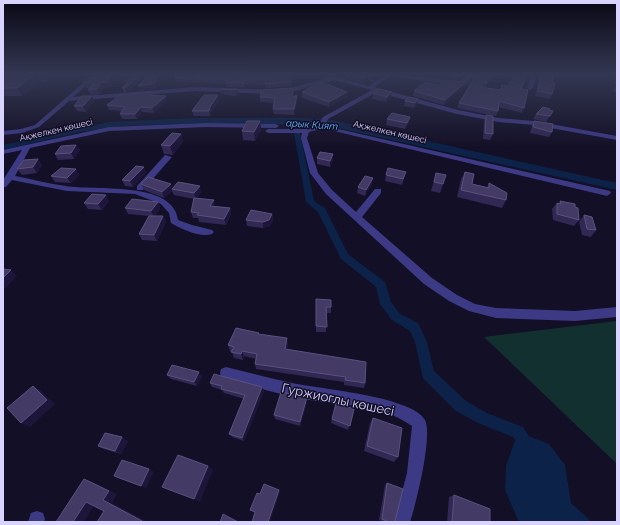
<svg xmlns="http://www.w3.org/2000/svg" width="620" height="525" font-family="Raleway,sans-serif">
  <rect width="100%" height="100%" fill="#130f26"/>
  <path fill="#12302f" d="M617 321V464L484 337Z"/>
  <g fill="#0c2248">
    <path d="M195 118H303L332 120 617 183V190L342 129 314 125 209 123 118 126 80 132 3 150V145L109 122Z"/>
    <path d="M518 432 549 444 565 465 571 503 592 522H521L518 520 505 490 506 466Z"/>
  </g>
  <g fill="none" stroke-linecap="round" stroke-linejoin="round">
    <path fill="#0c2248" fill-rule="evenodd" d="M297 131 300 133 314 201 325 208 348 254 385 282 391 302 400 314 418 323 427 342 434 371 466 401 487 413 523 427 533 443 531 448 526 450 521 448 513 437 478 423 456 411 423 378 415 342 410 331 392 320 380 304 376 287 341 259 318 212 306 202 294 133Z"/>
    <g fill="#3d3a85" fill-rule="evenodd">
      <path d="M93 74H99L73 97 195 87 273 90 291 88 334 76 369 86 386 74H400L459 82 467 74H473L460 86 391 76 374 87 458 110 499 118 534 121 617 136V140L534 125 499 122 457 114 377 92 328 119 325 126 610 191 611 193 607 196 334 131 321 129 309 132 307 138 318 173 332 190 356 212 375 189H381V193L362 217 432 278 457 295 475 304 496 308 575 311 617 307V317L575 321 496 318 469 311 449 301 424 284 326 194 310 173 301 138 302 133H268L265 131 268 129H306L318 126 323 117 372 90 334 80 291 92 273 94 195 91 69 101 39 127 22 133 3 135V131L21 129 35 125Z"/>
      <path d="M531 74H537L533 88 530 90 527 88Z"/>
      <path d="M206 123 276 124 279 126 276 128 206 127 109 131 30 148 15 176C32 179 49 184 66 186 94 191 173 180 178 220L192 225 212 230 214 232 212 234C200 238 181 229 171 223L169 213 161 204 135 194 67 191 12 180 6 187H3V180L22 150 3 154V150L109 127Z"/>
      <path d="M165 155 172 157 143 190H137V186Z"/>
      <path d="M226 367C250 373 273 379 297 384 323 389 413 397 425 420 433 435 416 504 410 522H394L407 473 412 426C382 404 338 405 303 399 277 394 252 386 226 379L221 377 220 373 221 369Z"/>
      <path d="M37 511 43 513 45 519 44 522H28L31 513Z"/>
    </g>
  </g>
  <g fill="#312854">
    <path d="M3 74H57L48 82H42L22 96H3Z"/>
    <path d="M94 74H163L161 78 156 89 139 91 145 79 144 78 127 93H124L122 88 129 81H114L109 87 102 88 103 90 100 94 91 95 88 90 89 88H85L83 83Z"/>
    <path d="M291 74 290 76 291 86 265 88V85L247 84 245 87H227L226 84 176 82 175 78Z"/>
    <path d="M346 74H381L373 82 368 80 363 83 346 78Z"/>
    <path d="M465 74 458 80 451 79 453 75Z"/>
    <path d="M471 74H493L485 88 500 90 524 78 521 89 524 108 522 113 499 107 498 111 496 116 457 108 459 103 475 77 444 105 413 96 414 91 440 85 463 82Z"/>
    <path d="M540 74H553L552 82V94L550 99 535 96Z"/>
    <rect x="612" y="74" width="5" height="2"/>
    <path d="M617 78V94L613 90 616 86 615 82Z"/>
    <path d="M220 89H237L238 94 236 96 221 94Z"/>
    <path d="M151 92 152 95 166 96 167 101 154 113 142 112 137 119H122L120 114 122 111 109 110 107 105Z"/>
    <path d="M302 92 347 97 329 107 302 98Z"/>
    <path d="M373 93 391 97 386 102 372 99Z"/>
    <path d="M297 95V100L294 115 274 114 273 109 274 103 260 102V97H293Z"/>
    <path d="M92 96 94 101 86 112 77 111 74 106Z"/>
    <path d="M418 99 417 104 414 108 404 106 405 101Z"/>
    <path d="M219 101 211 112 210 116H194L192 111Z"/>
    <path d="M549 110 553 111 546 122 533 119 536 114Z"/>
    <path d="M486 115 493 134 490 140 483 139 484 121Z"/>
    <path d="M387 119 409 122 405 129 386 125Z"/>
    <path d="M260 121 261 129 255 141 243 140 242 131Z"/>
    <path d="M534 121 552 132 549 137 530 133 532 126Z"/>
    <path d="M181 134 183 142 173 155 164 154 161 145Z"/>
    <path d="M76 145 80 150 74 159 58 160 55 154Z"/>
    <path d="M317 158 333 160 330 167 317 164Z"/>
    <path d="M38 159 42 165 37 173 22 175 17 169Z"/>
    <path d="M76 169 79 175 71 183 55 182 51 176Z"/>
    <path d="M406 172 402 185 385 181 386 175Z"/>
    <path d="M465 172 472 184 487 188 489 183 506 200 502 208 457 197 461 179Z"/>
    <path d="M146 173 133 187 125 186 122 180Z"/>
    <path d="M436 173 443 184 440 193 431 191Z"/>
    <path d="M141 184H171L172 188 201 192 197 198 215 206 230 208 231 214 226 225 199 222 198 218H193L191 212 194 199 174 195 172 191 164 198 144 190Z"/>
    <path d="M372 184 365 196 357 193 358 187Z"/>
    <path d="M109 201 102 210 88 209 84 203Z"/>
    <path d="M560 201 575 207 579 220 574 226 553 220 552 209 557 203 559 204Z"/>
    <path d="M158 202 160 208 155 216H163L166 222 157 241 142 240 139 234 149 216 128 214 125 208Z"/>
    <path d="M272 214 273 220 270 226 263 228 247 226 246 220Z"/>
    <path d="M584 215 596 230 591 237 582 235 579 222Z"/>
    <path d="M316 299 331 307V313H326V332H316Z"/>
    <path d="M259 333V334L288 344 287 349 365 383 364 388 344 385V382L256 369 255 364 256 359 244 356 243 360 234 358 232 352 230 351 228 345Z"/>
    <path d="M167 375 202 376 197 386 171 379Z"/>
    <path d="M210 383 262 387 264 391 244 441 232 437 229 434 244 399 224 393 222 390 212 387Z"/>
    <path d="M307 397V402L300 426 275 419 274 415Z"/>
    <path d="M354 409 348 430 331 423 332 419Z"/>
    <path d="M373 418 398 457 394 462 364 451 370 423Z"/>
    <path d="M128 441 121 454 104 449 98 446Z"/>
    <path d="M387 483 395 521 398 522H384L379 520 385 485Z"/>
    <path d="M454 495 490 522H447L449 497Z"/>
  </g>
  <g fill="#1d163a">
    <path d="M36 74H37L42 82 22 96 17 88Z"/>
    <path d="M44 74H57L48 82Z"/>
    <path d="M142 74 144 78 127 93 125 88Z"/>
    <path d="M159 74H163L161 78 156 89 139 91 138 86Z"/>
    <path d="M377 74H381L373 82V77Z"/>
    <path d="M462 74H465L458 80 460 76Z"/>
    <path d="M475 74H478L444 105 445 100Z"/>
    <path d="M492 74H493L485 88 486 84Z"/>
    <path d="M112 76 114 81 109 87 102 88 103 90 100 94 97 89 98 83Z"/>
    <path d="M368 76V80L363 83 364 78Z"/>
    <path d="M247 79V84L245 87 244 83Z"/>
    <path d="M237 89 238 94 236 96V90Z"/>
    <path d="M347 92V97L329 107V102Z"/>
    <path d="M392 92 391 97 386 102 387 97Z"/>
    <path d="M218 95 219 101 211 112 210 116 209 111 210 107Z"/>
    <path d="M297 95V100L294 115V109Z"/>
    <path d="M92 96 94 101 86 112 83 106Z"/>
    <path d="M166 96 167 101 154 113 152 108Z"/>
    <path d="M418 99 417 104 414 108 415 103Z"/>
    <path d="M141 107 142 112 137 119 135 114Z"/>
    <path d="M410 117 409 122 405 129 407 123Z"/>
    <path d="M260 121 261 129 255 141 254 132Z"/>
    <path d="M181 134 183 142 173 155 170 146Z"/>
    <path d="M76 145 80 150 74 159 71 153Z"/>
    <path d="M333 154V160L330 167V161Z"/>
    <path d="M38 159 42 165 37 173 33 167Z"/>
    <path d="M144 167 146 173 133 187 130 181Z"/>
    <path d="M76 169 79 175 71 183 67 178Z"/>
    <path d="M373 178 372 184 365 196 366 190Z"/>
    <path d="M171 184 172 189V191L164 198 162 192Z"/>
    <path d="M200 186 201 192 196 199 194 193Z"/>
    <path d="M106 195 109 201 102 210 98 204Z"/>
    <path d="M214 200 215 206 212 212 210 206Z"/>
    <path d="M158 202 160 208 154 217 151 211Z"/>
    <path d="M230 208 231 214 226 225 224 219Z"/>
    <path d="M272 214 273 220 270 226 263 228V222Z"/>
    <path d="M163 216 166 222 157 241 154 235Z"/>
    <path d="M11 270 17 276 5 289 3 287V278Z"/>
    <path d="M287 338 288 344 286 354 285 349Z"/>
    <path d="M242 351 244 356 243 360 241 354Z"/>
    <path d="M199 372 202 376 197 386 194 382Z"/>
    <path d="M33 386 40 390 55 404 30 427 21 423Z"/>
    <path d="M262 387 264 391 244 441 242 438Z"/>
    <path d="M307 397V402L300 426V422Z"/>
    <path d="M122 437 128 441 121 454 115 451Z"/>
    <path d="M208 466 213 470 200 502 194 499Z"/>
    <path d="M149 469 154 472 146 488 141 486Z"/>
    <path d="M84 479 93 482 117 494 112 503 148 522H141L103 500Z"/>
    <path d="M279 490 280 492 270 522H268Z"/>
    <path d="M86 502 95 504 84 522H73Z"/>
  </g>
  <g fill="#433a66" stroke="#5a527e">
    <path d="M3 74H36L17 88H3Z"/>
    <path d="M94 74H142L125 88H122L134 75 112 76 107 82 98 83 100 85 97 89 88 90 94 83H83Z"/>
    <path d="M143 74H159L154 84 138 86 147 77Z"/>
    <path d="M179 74H290L291 82 265 84 266 80 247 79 244 83 226 82 228 80 175 78Z"/>
    <path d="M348 74H377L373 77 368 76 364 78Z"/>
    <path d="M454 74H462L460 76 453 75Z"/>
    <path d="M471 74H475L445 100 414 91 425 82 440 85 446 80 463 82Z"/>
    <path d="M477 74H492L486 84 483 82 481 87 500 90 502 85 508 86 515 74H526L524 78H526L521 89 528 90 524 108 499 101 498 111 459 103Z"/>
    <path d="M541 74H553L552 82 555 83 552 94 538 91Z"/>
    <path d="M321 82 347 92 329 102 302 92Z"/>
    <path d="M292 88 293 97 297 95 294 109H273L275 98 260 97 262 90Z"/>
    <path d="M220 89H237L236 90Z"/>
    <path d="M379 89 392 92 387 97 373 93Z"/>
    <path d="M151 92 150 95 166 96 152 108 141 107 135 114H120L125 107 107 105 120 95Z"/>
    <path d="M204 95H218L210 107 209 111H192Z"/>
    <path d="M82 96H92L83 106H74Z"/>
    <path d="M409 97 418 99 415 103 405 101Z"/>
    <path d="M543 107 550 109 549 110 553 111 550 116 536 114Z"/>
    <path d="M392 113 410 117 407 123 387 119Z"/>
    <path d="M486 115 493 116V134L485 133Z"/>
    <path d="M247 121H260L254 132 242 131Z"/>
    <path d="M534 121 553 124 552 132 533 127Z"/>
    <path d="M172 133 181 134 170 146 161 145Z"/>
    <path d="M76 145 71 153 55 154 61 146Z"/>
    <path d="M320 152 333 154 330 161 317 158Z"/>
    <path d="M38 159 33 167 17 169 24 160Z"/>
    <path d="M136 166 144 167 130 181 122 180Z"/>
    <path d="M61 168 76 169 67 178 51 176Z"/>
    <path d="M388 168 406 172 403 179 386 175Z"/>
    <path d="M465 172 474 174 472 184 489 188V183L507 193 506 200 461 190Z"/>
    <path d="M436 173 446 175 443 184 434 182Z"/>
    <path d="M365 176 373 178 366 190 358 187Z"/>
    <path d="M148 177 171 184 162 192 141 184Z"/>
    <path d="M178 182 200 186 194 193 172 189Z"/>
    <path d="M92 194 106 195 98 204 84 203Z"/>
    <path d="M194 198 214 200 210 206 230 208 224 219 197 215 199 213 191 212Z"/>
    <path d="M132 199 158 202 151 211 125 208Z"/>
    <path d="M560 201 575 204V207L578 208 579 220 557 214V203L561 204Z"/>
    <path d="M251 210 272 214 269 220 263 222 246 220Z"/>
    <path d="M584 215 592 217 596 230 587 229Z"/>
    <path d="M149 216H163L154 235 139 234Z"/>
    <path d="M3 269 11 270 3 278Z"/>
    <path d="M316 299 331 300V307H326L327 327 316 326Z"/>
    <path d="M236 328 259 333 258 334 287 338 285 349 366 362 365 383 345 380 346 377 255 364 257 354 242 351 241 354 231 352 234 347 228 345Z"/>
    <path d="M172 365 199 372 194 382 167 375Z"/>
    <path d="M214 374 262 387 242 438 229 434 245 395 221 389 222 386 210 383Z"/>
    <path d="M33 386 47 400 21 423 7 408Z"/>
    <path d="M281 392 307 397 300 422 274 415Z"/>
    <path d="M336 403 354 409 350 426 332 419Z"/>
    <path d="M373 418 402 428 398 457 367 446Z"/>
    <path d="M105 433 122 437 115 451 98 446Z"/>
    <path d="M178 455 208 466 194 499 162 487Z"/>
    <path d="M122 460 149 469 141 486 114 476Z"/>
    <path d="M84 479 109 491 103 500 142 521 141 522H97L104 511 86 502 73 522H56Z"/>
    <path d="M387 483 403 489 395 521 398 522H389L382 519Z"/>
    <path d="M264 484 279 490 268 522H252L255 512 250 510 257 493 260 494Z"/>
    <path d="M454 495 490 509V522H452Z"/>
    <path d="M223 514 238 522H220Z"/>
  </g>
  <linearGradient id="sky" x2="0" y2="1"><stop stop-color="#0a0815"/><stop offset="0.5" stop-color="#333752"/><stop offset="1" stop-color="#333752" stop-opacity="0"/></linearGradient>
  <rect width="620" height="148" fill="url(#sky)"/>
  <g text-anchor="middle" stroke-width="3" stroke-linejoin="round" paint-order="stroke">
    <g font-size="9" fill="#d9d4ff" stroke="#130f26">
      <text transform="translate(56 130) rotate(-13)" y="3">Ақжелкен көшесі</text>
      <text transform="translate(390 132) rotate(13)" y="3">Ақжелкен көшесі</text>
    </g>
    <g font-size="10" font-style="italic" fill="#62b6ff" stroke="#130f26">
      <text transform="translate(312 124) rotate(4)" y="4">арык Кият</text>
    </g>
    <g font-size="13" fill="#d9d4ff" stroke="#130f26">
      <text transform="translate(338 399) rotate(12)" y="5">Гуржиоглы көшесі</text>
    </g>
  </g>
  <rect width="620" height="525" fill="none" stroke="#d9d4ff" stroke-width="8"/>
</svg>
